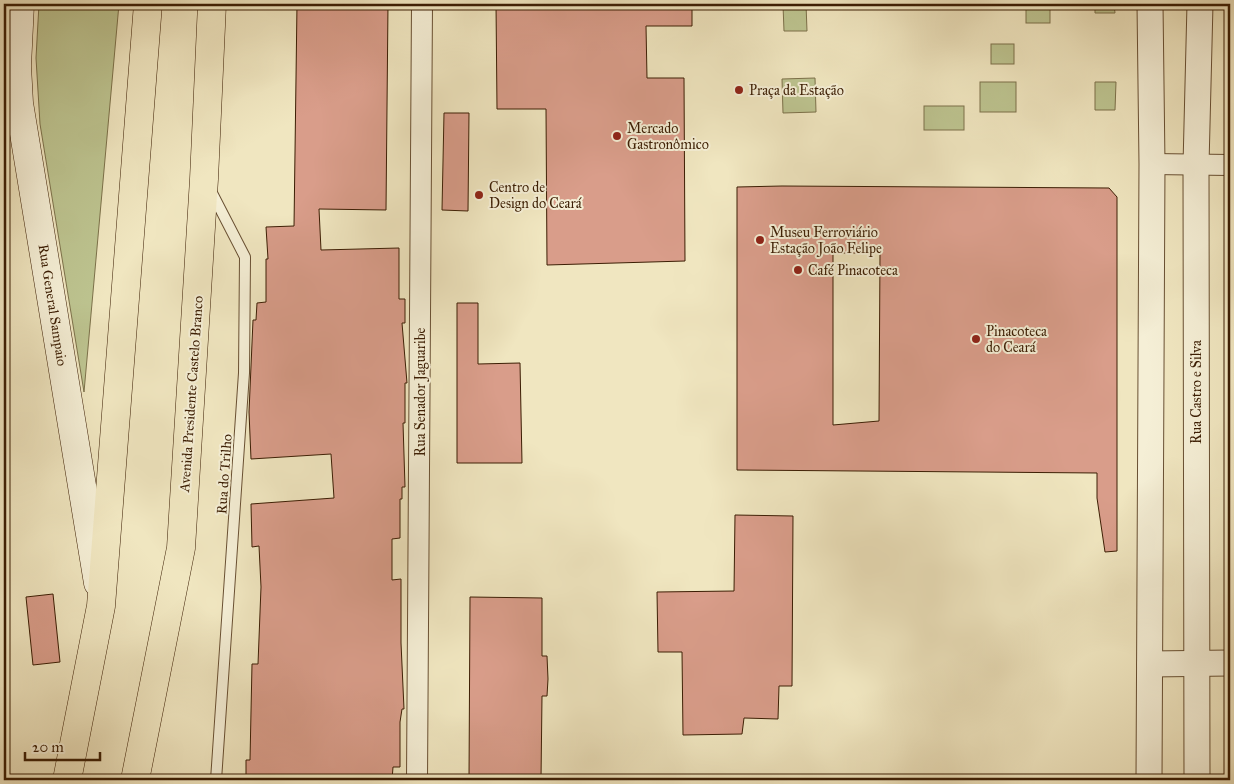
<svg xmlns="http://www.w3.org/2000/svg" width="1234" height="784" font-family="'IM FELL Great Primer',serif">
  <rect width="100%" height="100%" fill="#f0e6c0"/>
  <filter id="stains"><feTurbulence type="fractalNoise" baseFrequency=".004" numOctaves="4"/><feColorMatrix values="0 0 0 0 .2 0 0 0 0 .09 0 0 0 0 .02 0 0 0 .5 -.17"/></filter>
  <radialGradient id="worn" r=".72"><stop offset=".6" stop-color="#630" stop-opacity="0"/><stop offset="1" stop-color="#630" stop-opacity=".3"/></radialGradient>
  <g fill="#bdc490" stroke="#7c714a">
    <path d="M39 4H119L84 392 40 124 36 58Z"/>
    <path d="M806 4 807 31H784L783 5Z"/>
    <rect x="1026" y="4" width="24" height="19"/>
    <path d="M1095 4H1114L1115 13H1095Z"/>
    <rect x="991" y="44" width="23" height="20"/>
    <path d="M815 78 816 112 783 113 782 79Z"/>
    <rect x="980" y="82" width="36" height="30"/>
    <path d="M1095 82H1116L1115 110H1095Z"/>
    <rect x="924" y="106" width="40" height="24"/>
  </g>
  <g fill="#d99d8a" stroke="#3c1e04" fill-rule="evenodd">
    <path d="M297 4H388L386 210 319 209 321 250 399 248V299H405V323H402L407 383H405V423H403L405 487H402V499H400V538L392 539V580L401 579V643L404 709H402L400 722V767H393L392 780H246V760H250L252 664H258L261 587 259 546 252 547 251 504 334 498 331 454 251 459 249 412 253 320H256L257 303 266 302V259H268L266 227 294 226Z"/>
    <path d="M496 4H692V26H646L647 78H684L685 261 547 265 546 109H497Z"/>
    <path d="M444 113H469L468 211 442 210Z"/>
    <path d="M782 186 1109 188 1117 197V551L1105 552 1097 498V473L737 470V187ZM833 253H880L879 421 833 425Z"/>
    <path d="M457 303H478V364L520 363 522 463H457Z"/>
    <path d="M735 515 793 516 792 686H779L778 719 744 718 742 734 683 735 682 652H658L657 592 734 591Z"/>
    <path d="M53 594 60 662 33 665 26 597Z"/>
    <path d="M470 597 542 598V656H547L548 679 547 696H542L541 780H469Z"/>
  </g>
  <g fill="none" stroke-linecap="round" stroke-linejoin="round">
    <defs>
      <path id="service" d="M211 191 245 257 244 373 216 780"/>
      <g id="minor">
        <path d="M1152 164 1230 165"/>
        <path d="M417 780 422 4"/>
      </g>
      <g id="tertiary">
        <path d="M1150 664 1230 663"/>
        <path d="M1149 780 1152 164 1150 4"/>
        <path d="M1197 780 1196 165 1200 4"/>
      </g>
      <path id="secondary" d="M20 4 17 66 19 103 98 583"/>
      <g id="primary">
        <path d="M67 780 101 606 148 4"/>
        <path d="M135 780 181 548 204 179 212 4"/>
      </g>
    </defs>
    <use href="#service" stroke="#695033" stroke-width="12"/>
    <use href="#minor" stroke="#695033" stroke-width="22"/>
    <use href="#tertiary" stroke="#695033" stroke-width="27"/>
    <use href="#secondary" stroke="#3c1e04" stroke-width="29"/>
    <use href="#primary" stroke="#3c1e04" stroke-width="29"/>
    <use href="#service" stroke="#f5efd6" stroke-width="10"/>
    <use href="#minor" stroke="#f5efd6" stroke-width="20"/>
    <use href="#tertiary" stroke="#f5efd6" stroke-width="25"/>
    <use href="#secondary" stroke="#f5efd6" stroke-width="28"/>
    <use href="#primary" stroke="#f0e6c0" stroke-width="28"/>
  </g>
  <g fill="#8f2418" stroke="#f5efd6" stroke-width="2">
    <circle cx="739" cy="90" r="5"/>
    <circle cx="617" cy="136" r="5"/>
    <circle cx="479" cy="195" r="5"/>
    <circle cx="760" cy="240" r="5"/>
    <circle cx="798" cy="270" r="5"/>
    <circle cx="976" cy="339" r="5"/>
  </g>
  <g text-anchor="middle" stroke-width="4" stroke-linejoin="round" paint-order="stroke">
    <g font-size="14" fill="#3c1e04" stroke="#f5efd6" text-anchor="start">
      <text x="749" y="95">Praça da Estação</text>
      <text x="627" y="133">Mercado<tspan x="627" dy="16">Gastronômico</tspan></text>
      <text x="489" y="192">Centro de<tspan x="489" dy="16">Design do Ceará</tspan></text>
      <text x="770" y="237">Museu Ferroviário<tspan x="770" dy="16">Estação João Felipe</tspan></text>
      <text x="808" y="275">Café Pinacoteca</text>
      <text x="986" y="336">Pinacoteca<tspan x="986" dy="16">do Ceará</tspan></text>
    </g>
    <g font-size="14" fill="#3c1e04" stroke="#f5efd6">
      <text transform="translate(53 305) rotate(81)" y="5">Rua General Sampaio</text>
      <text transform="translate(420 392) rotate(-90)" y="5">Rua Senador Jaguaribe</text>
      <text transform="translate(1196 392) rotate(-90)" y="5">Rua Castro e Silva</text>
      <text transform="translate(191 394) rotate(-86)" y="5">Avenida Presidente Castelo Branco</text>
      <text transform="translate(224 474) rotate(-86)" y="5">Rua do Trilho</text>
    </g>
  </g>
  <rect width="1234" height="784" fill="none" stroke="#f0e6c0" stroke-width="20"/>
  <rect x="5" y="5" width="1224" height="774" fill="none" stroke="#3c1e04" stroke-width="2.5"/>
  <rect x="10" y="10" width="1214" height="764" fill="none" stroke="#3c1e04"/>
  <path d="M25 752v8h75v-8" fill="none" stroke="#3c1e04" stroke-width="2.5"/>
  <text x="32" y="752" font-size="15" fill="#3c1e04" stroke="#f5efd6" stroke-width="4" paint-order="stroke">20 m</text>
  <rect width="100%" height="100%" filter="url(#stains)"/>
  <rect width="100%" height="100%" fill="url(#worn)"/>
</svg>
